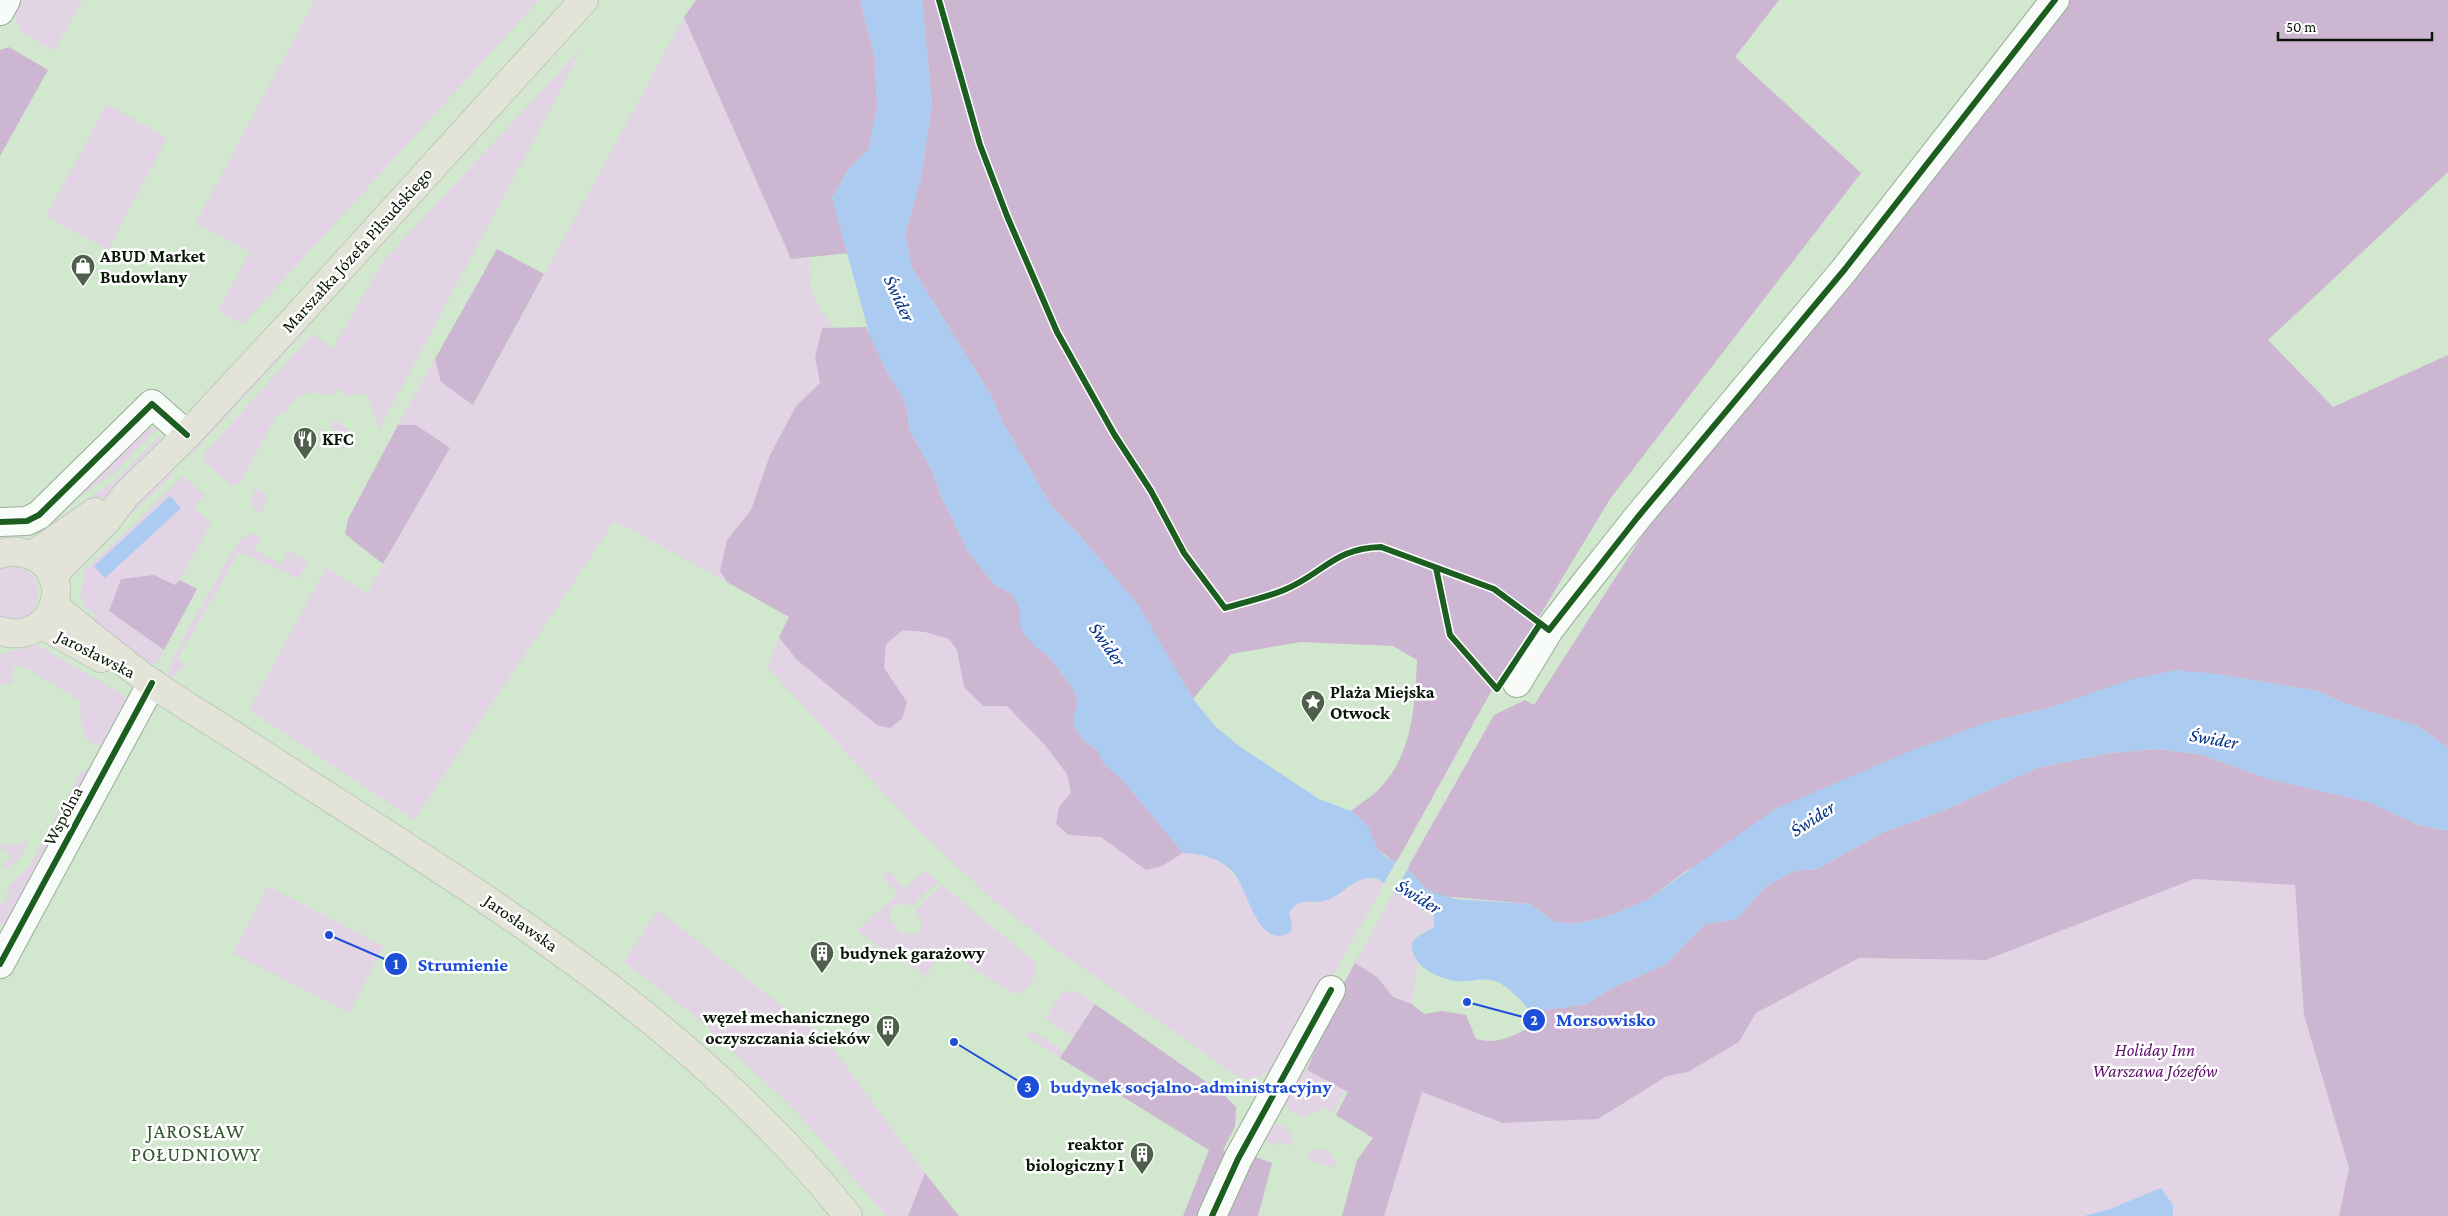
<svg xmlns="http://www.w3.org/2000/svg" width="2448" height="1216" font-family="'Crimson Pro',serif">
  <rect width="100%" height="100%" fill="#d1e8ce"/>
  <g fill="#e2d3e5">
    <path d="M20 0H83L54 51 21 32 13 11Z"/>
    <path d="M315 0H539L243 324 218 311 250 252 195 224Z"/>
    <path d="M684 17 791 259 810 258C806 291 815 301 833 327L822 328 815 357 820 383 796 407 770 455 751 510 727 540 721 571 727 582 628 528 613 523 414 820 249 710 326 568 367 593 450 448 416 425H398L435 359 441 382 474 405Z"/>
    <path d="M582 48C516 176 446 303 379 430L368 397 359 393 349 396 336 389 333 396C309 389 297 392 284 414L278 413 239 484 231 485 204 461 203 455 313 333 332 349 385 259Z"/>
    <path d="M107 104 167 138 108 250 46 216Z"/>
    <path d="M302 331H305L192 454 193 447Z"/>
    <path d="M334 420C345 426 356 431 350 445L340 450 336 447 343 434 330 427Z"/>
    <path d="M146 428H158L113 474 74 500 43 528Z"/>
    <path d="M160 435V444L111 493 89 507 62 519 74 508 115 481Z"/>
    <path d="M175 473 88 555 164 475Z"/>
    <path d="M182 476 205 495 194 507 211 523 180 580 175 585 154 575 109 611 164 650 157 663 150 665 90 623 95 614 85 608 80 596 85 569 137 522Z"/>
    <path d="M256 489 268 495 260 514C249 506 250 499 256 489Z"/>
    <path d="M250 534 261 536 254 550 281 564 288 551 308 561 299 579 239 552 178 658 185 664 171 680 168 675 170 664 193 621 234 548 244 537Z"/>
    <path d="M978 561 1183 853C1224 853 1240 876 1253 912L1292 924 1288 913 1293 905 1302 901 1315 903 1340 893 1359 880 1368 878 1385 882 1326 987 1273 1068C1262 1076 1251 1083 1237 1076L1056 949 993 900 916 828 767 667 779 637Z"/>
    <path d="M11 566C59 571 37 636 0 616V570Z"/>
    <path d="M37 645 127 697 101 746C78 742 81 718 80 700L24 667H14L12 683 0 686V654Z"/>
    <path d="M87 768 90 770 5 927 0 924V903H6L8 886 29 867 79 775Z"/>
    <path d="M27 842C23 855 16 869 0 868L11 858 7 852 0 848V843L15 845Z"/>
    <path d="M889 870 904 888 926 870 938 881 911 907 901 902 891 908 890 919 900 932 909 935 919 932 922 922 915 911 942 885 1035 962C1039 974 1029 990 1018 994L1013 993 978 971 977 974 974 972 975 969 943 949 901 1015 925 974 856 931 898 894 882 876Z"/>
    <path d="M2194 879 2295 884 2304 1015 2349 1168 2339 1216H1384L1422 1092 1503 1123 1598 1119 1667 1076 1688 1072 1739 1042 1756 1013 1859 958 1986 960Z"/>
    <path d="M268 886 384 946 349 1013 233 953Z"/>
    <path d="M1394 893 1412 898 1420 910 1434 916V927L1417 935 1413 953 1418 963 1412 1004 1393 997 1377 977 1355 963Z"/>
    <path d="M658 910 827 1041 925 1173 908 1216H886L796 1111 696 1017 624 962Z"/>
    <path d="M1065 991H1076L1095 1004 1074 1037 1045 1019 1060 995Z"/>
    <path d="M1034 1032 1064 1051 1060 1058 1026 1036 1029 1033Z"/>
    <path d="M1300 1067 1345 1090 1333 1114 1324 1108 1303 1118 1290 1111 1284 1101Z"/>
    <path d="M1277 1124 1283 1126 1292 1134 1293 1146 1279 1142 1277 1146 1260 1138 1270 1127Z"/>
    <path d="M1318 1149C1330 1149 1336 1156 1336 1168L1306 1160 1310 1153Z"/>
  </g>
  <g fill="#cdb6d2">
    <path d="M696 0H860L875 58 877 107 869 149 848 170 832 198 849 253 791 259 684 17Z"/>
    <path d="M922 0H1779L1735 57 1861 173 1610 499 1534 625 1498 679 1396 863 1377 849 1368 828 1351 811C1361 803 1373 796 1381 787 1413 753 1415 704 1417 660L1393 646 1301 642 1231 654 1193 699 1138 606 1081 537 1052 507 1003 423 989 392 912 268 905 234 920 182 932 105Z"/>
    <path d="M2064 0H2448V172L2268 340 2333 407 2448 355V748L2418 726 2349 705 2317 691 2217 674 2077 698 2045 709 1987 722 1686 871 1647 900 1607 917 1574 924 1555 922 1530 904 1442 896 1429 891 1407 869 1494 715 1525 700 1534 705 1649 525Z"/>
    <path d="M9 47 48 70 0 156V50Z"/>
    <path d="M497 249 544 274 473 405 441 382 435 359Z"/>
    <path d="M866 327 888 374 902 396 908 413 909 429 931 469 941 496 969 553 995 585 1012 594 1020 608V625L1036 648 1046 653 1074 690 1078 702 1073 719 1075 728 1084 741 1098 751 1104 764 1122 779 1183 853 1162 866 1146 870 1101 837 1069 835 1056 824 1059 807 1071 793 1067 774 1044 744 1007 706H983L964 687 957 650 949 639 925 632 903 630 886 644 884 668 907 702 902 719 890 728 877 725 797 660 779 637 789 617 727 582 720 571 727 540 751 510 770 455 796 406 820 383 815 357 822 328Z"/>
    <path d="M398 425H416L450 448 383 564 345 534 348 519Z"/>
    <path d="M154 575 175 585 180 580 197 589 164 650 109 611 121 579Z"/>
    <path d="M2156 749 2199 754 2269 779 2369 802 2416 824 2448 831V1216H2339L2349 1168 2304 1015 2295 885 2194 879 1986 960 1859 958 1756 1013 1739 1042 1688 1072 1667 1076 1598 1119 1503 1123 1422 1092 1384 1216H1342L1357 1160 1373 1138 1336 1115 1348 1092 1307 1070 1338 994 1355 963 1377 977 1393 997 1412 1004 1424 1014 1442 1011 1466 1015 1476 1039C1499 1045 1516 1035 1535 1024L1531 1012 1587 1004 1610 989 1666 964 1705 924 1737 919 1764 888 1793 871 1817 869 1884 832 1945 810 2037 768 2109 753Z"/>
    <path d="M1095 1004 1222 1093 1236 1107 1235 1127 1223 1150 1228 1155 1201 1216H1183L1209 1150 1060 1058Z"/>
    <path d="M1253 1156 1272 1163 1258 1216H1225Z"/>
    <path d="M925 1173 959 1216H908Z"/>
  </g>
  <g fill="#accbf0">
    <path d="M860 0H922L932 105 920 182 905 234 912 268 989 392 1003 423 1052 507 1081 537 1139 606 1193 699 1215 726 1239 746 1319 799 1351 811 1359 817 1369 828 1377 849 1386 857 1407 869 1429 891 1456 899 1530 904 1555 922 1574 924 1607 917 1647 900 1775 809 1903 754 1987 722 2045 709 2132 679 2177 670 2217 674 2317 691 2349 705 2418 726 2448 748V831L2416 824 2368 802 2269 779 2199 754 2156 749 2109 753 2037 768 1945 810 1884 832 1817 869 1793 871 1764 888 1737 919 1705 924 1666 964 1610 989 1587 1004 1531 1012C1521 1001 1511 988 1497 982 1484 976 1469 983 1455 981 1448 980 1440 977 1434 974 1427 971 1420 965 1416 959 1404 937 1420 937 1434 927V916C1429 913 1423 911 1419 908 1411 901 1410 894 1396 895 1387 887 1383 877 1368 878 1353 880 1343 893 1330 899 1312 907 1301 894 1289 913L1292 924 1291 932C1257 951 1249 890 1233 872 1221 859 1201 853 1183 853L1122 779 1104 764 1098 751 1084 741 1075 728 1073 719 1078 702 1074 690 1046 653 1036 648 1024 634 1020 625V608L1012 594 995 585 969 553 941 496 931 469 909 429 908 413 902 396 888 374 870 337 832 198 848 170 869 149 877 107 875 58Z"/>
    <path d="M170 496 181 508 105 578 94 566Z"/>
    <path d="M2161 1188 2173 1205V1216H2084L2110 1209Z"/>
  </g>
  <path fill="#d1e8ce" d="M1397 860 1409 867 1392 896 1383 885Z"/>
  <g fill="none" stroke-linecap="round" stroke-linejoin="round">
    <defs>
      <g id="minor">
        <path d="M0 11 6 0"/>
        <path d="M0 522 27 521 39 515 152 404 187 435"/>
        <path d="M1517 683 1549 630 1572 600 1637 518 1845 269 2055 0"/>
        <path d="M0 964 152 683"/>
        <path d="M1212 1216 1238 1159 1331 990"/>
      </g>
      <g id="major">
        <path d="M0 554C8 551 18 551 27 554 79 569 56 648 0 631"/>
        <path d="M33 555 95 512"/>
        <path d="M52 576 107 520 125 496 187 435 291 323 584 0"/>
        <path d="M54 606C87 632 119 660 153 684 184 705 216 724 247 744 461 884 687 1013 848 1216"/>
        <path d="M41 624 101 658"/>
      </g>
    </defs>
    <use href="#minor" stroke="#9aac98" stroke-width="30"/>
    <use href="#major" stroke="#bdc8bc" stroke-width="30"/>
    <use href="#minor" stroke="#f8fcf8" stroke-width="28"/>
    <use href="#major" stroke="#e3e3d7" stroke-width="28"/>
    <defs>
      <g id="cycleway">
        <path d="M939 0 980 145 1007 216 1057 332 1114 434 1151 491 1184 553 1225 608C1244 602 1265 598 1284 590 1323 574 1334 548 1381 547L1494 589 1549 630 1637 518 1845 269 2055 0"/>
        <path d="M0 522 27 521 39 515 152 404 187 435"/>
        <path d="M1436 568 1450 635 1497 689 1540 624"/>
        <path d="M0 964 152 683"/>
        <path d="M1212 1216 1238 1159 1331 990"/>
      </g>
    </defs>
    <use href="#cycleway" stroke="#fff" stroke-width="9"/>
    <use href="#cycleway" stroke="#1b5e20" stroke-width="6"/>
  </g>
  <defs>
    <symbol id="shop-pin" viewBox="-11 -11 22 30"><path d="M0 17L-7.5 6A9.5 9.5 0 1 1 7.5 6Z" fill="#4e604c" stroke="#fff"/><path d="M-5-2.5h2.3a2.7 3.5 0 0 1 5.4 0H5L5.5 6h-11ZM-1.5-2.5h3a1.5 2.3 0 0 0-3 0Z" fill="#fff"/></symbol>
    <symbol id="restaurant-pin" viewBox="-11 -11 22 30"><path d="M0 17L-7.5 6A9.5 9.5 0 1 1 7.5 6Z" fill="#4e604c" stroke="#fff"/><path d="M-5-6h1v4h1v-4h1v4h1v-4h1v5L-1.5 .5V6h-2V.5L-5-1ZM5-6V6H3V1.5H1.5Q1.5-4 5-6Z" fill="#fff"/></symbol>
    <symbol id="sight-pin" viewBox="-11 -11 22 30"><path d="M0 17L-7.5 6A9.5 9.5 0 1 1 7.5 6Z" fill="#4e604c" stroke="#fff"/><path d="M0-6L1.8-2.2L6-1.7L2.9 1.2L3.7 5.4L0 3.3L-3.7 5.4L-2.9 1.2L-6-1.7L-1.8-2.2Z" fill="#fff"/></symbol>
    <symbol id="building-pin" viewBox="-11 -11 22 30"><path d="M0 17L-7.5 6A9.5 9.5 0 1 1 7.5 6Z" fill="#4e604c" stroke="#fff"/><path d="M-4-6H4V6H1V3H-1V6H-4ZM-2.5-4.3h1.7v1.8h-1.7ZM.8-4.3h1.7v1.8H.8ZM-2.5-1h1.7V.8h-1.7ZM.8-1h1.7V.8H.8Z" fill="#fff"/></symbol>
  </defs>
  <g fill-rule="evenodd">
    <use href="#shop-pin" x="69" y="252" width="28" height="38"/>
    <use href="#restaurant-pin" x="291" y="425" width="28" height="38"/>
    <use href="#sight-pin" x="1299" y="688" width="28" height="38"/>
    <use href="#building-pin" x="808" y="939" width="28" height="38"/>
    <use href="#building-pin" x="874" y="1013" width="28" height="38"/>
    <use href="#building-pin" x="1128" y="1140" width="28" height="38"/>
  </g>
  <g text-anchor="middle" stroke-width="5" stroke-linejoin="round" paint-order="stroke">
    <g font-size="18" fill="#081606" stroke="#fff">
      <text transform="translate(357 250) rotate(-48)" y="6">Marszałka Józefa Piłsudskiego</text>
      <text transform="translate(96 654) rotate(27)" y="6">Jarosławska</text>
      <text transform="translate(63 816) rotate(-62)" y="6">Wspólna</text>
      <text transform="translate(521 923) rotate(35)" y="6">Jarosławska</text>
    </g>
    <g font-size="18" font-weight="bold" fill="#081606" stroke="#fff" text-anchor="start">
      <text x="100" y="262">ABUD Market<tspan x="100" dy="21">Budowlany</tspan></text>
      <text x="322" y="445">KFC</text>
      <text x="1330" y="698">Plaża Miejska<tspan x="1330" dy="21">Otwock</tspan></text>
      <text x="840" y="959">budynek garażowy</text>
      <text x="870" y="1023" text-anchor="end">węzeł mechanicznego<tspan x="870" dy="21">oczyszczania ścieków</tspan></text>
      <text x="1124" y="1150" text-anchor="end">reaktor<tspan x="1124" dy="21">biologiczny I</tspan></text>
    </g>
    <g font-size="18" font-style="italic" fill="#5e126a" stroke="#fff">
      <text x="2155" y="1056">Holiday Inn<tspan x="2155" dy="21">Warszawa Józefów</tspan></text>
    </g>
    <g font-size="19" font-style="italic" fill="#012f85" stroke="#fff">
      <text transform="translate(900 298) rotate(65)" y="7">Świder</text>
      <text transform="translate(1108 644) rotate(55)" y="7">Świder</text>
      <text transform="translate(2214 738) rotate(10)" y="7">Świder</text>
      <text transform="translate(1812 818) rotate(-33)" y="7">Świder</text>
      <text transform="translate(1419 896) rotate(32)" y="7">Świder</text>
    </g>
    <g font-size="20" letter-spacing="1" fill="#32552e" stroke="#fff">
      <text x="196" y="1138">JAROSŁAW<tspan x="196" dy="23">POŁUDNIOWY</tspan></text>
    </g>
  </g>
  <path fill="none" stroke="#1d4ed8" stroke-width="2" d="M329 935L396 964M1467 1002L1534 1020M954 1042L1028 1087"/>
  <g fill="#1d4ed8" stroke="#fff" stroke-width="2">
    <circle cx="329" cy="935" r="5"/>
    <circle cx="1467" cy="1002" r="5"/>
    <circle cx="954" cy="1042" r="5"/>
    <circle cx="396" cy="964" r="12"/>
    <circle cx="1534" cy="1020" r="12"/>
    <circle cx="1028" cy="1087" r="12"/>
  </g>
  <g font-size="15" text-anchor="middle" font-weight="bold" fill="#fff">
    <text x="396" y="969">1</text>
    <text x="1534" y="1025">2</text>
    <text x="1028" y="1092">3</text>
  </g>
  <g font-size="19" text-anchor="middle" font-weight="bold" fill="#1d4ed8" stroke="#fff" stroke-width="5" stroke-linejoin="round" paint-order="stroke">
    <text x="463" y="971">Strumienie</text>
    <text x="1606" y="1026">Morsowisko</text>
    <text x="1191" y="1093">budynek socjalno-administracyjny</text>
  </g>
  <path d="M2278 32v8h154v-8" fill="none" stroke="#081606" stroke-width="2.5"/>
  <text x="2286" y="32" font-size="15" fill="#081606" stroke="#ffffff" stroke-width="4" paint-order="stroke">50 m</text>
</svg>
